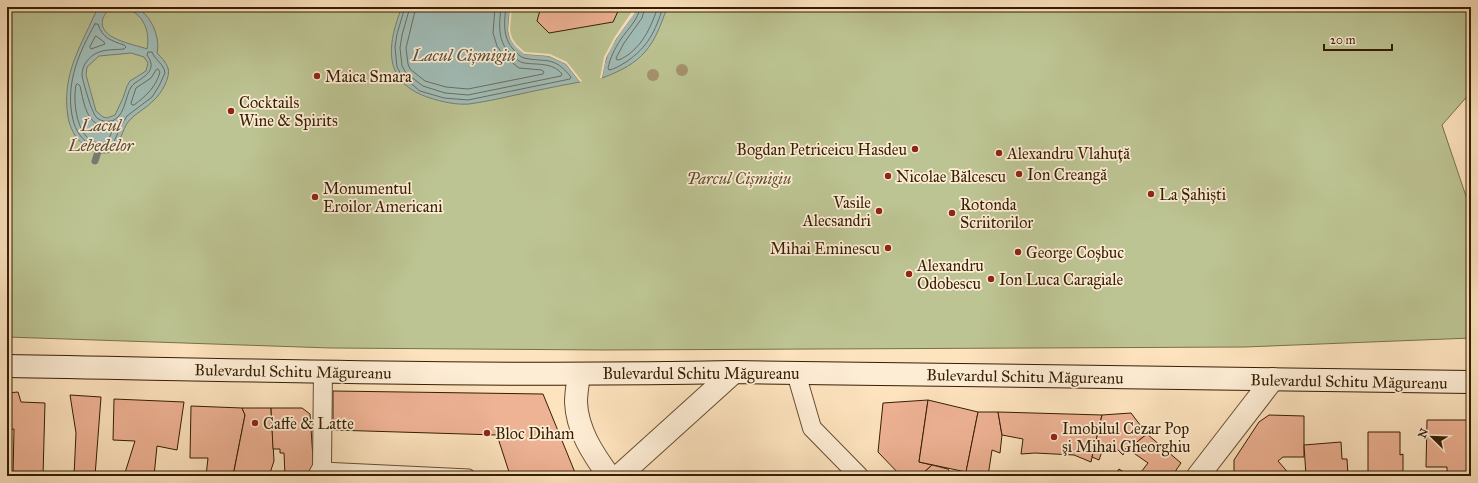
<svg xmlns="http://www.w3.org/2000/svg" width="1478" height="483" font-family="'IM FELL Great Primer',serif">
  <rect width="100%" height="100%" fill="#fde3be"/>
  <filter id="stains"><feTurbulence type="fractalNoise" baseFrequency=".005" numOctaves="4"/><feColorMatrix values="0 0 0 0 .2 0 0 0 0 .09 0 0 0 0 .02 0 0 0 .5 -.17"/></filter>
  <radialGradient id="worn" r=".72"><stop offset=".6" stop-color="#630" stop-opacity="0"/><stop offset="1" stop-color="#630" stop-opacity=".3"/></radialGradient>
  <path fill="#bdc493" stroke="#79714b" d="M7 7H1471V92L1442 125 1471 211V338L1245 347 605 350 331 348 7 337Z"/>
  <g fill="#a1bdb8" stroke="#767d70" fill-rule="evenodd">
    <path d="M98 7H118C111 8 106 11 103 18 96 39 134 44 147 49 151 29 141 9 119 7 123 7 128 6 132 7 150 10 161 38 157 53 161 57 166 62 168 68 171 77 161 94 154 100 147 108 135 113 128 122 123 128 119 147 112 151 103 156 92 151 84 145 75 138 70 128 68 117 61 73 82 45 98 7ZM131 53 144 57 148 63 146 71 130 81 127 86 123 98 115 115 107 118 103 117 96 111 86 75 87 67 99 56Z"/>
    <path d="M402 7H510L508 30 510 39 524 54 549 56 566 64 580 82C557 86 534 91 511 96 498 99 483 102 469 104 456 105 443 102 430 98 383 83 386 47 402 7Z"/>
    <path d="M637 7H667C654 47 643 63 602 78 603 72 604 65 606 59 612 40 628 25 637 7Z"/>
  </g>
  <g fill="#fde3be">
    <path d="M510 7H512L510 30 512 38 517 45 525 52 550 54 567 62 582 81 580 82 566 64 549 56 524 54 516 47 510 39 508 30Z"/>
    <path d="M635 7H637L634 14 616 39 606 58 602 78H600L604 57 614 38Z"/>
  </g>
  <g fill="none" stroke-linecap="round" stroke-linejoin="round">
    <g stroke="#6b6e5e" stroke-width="1">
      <path d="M405 7 397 34 395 47 397 67 402 76 420 91 444 98 468 100 570 79 571 77C553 55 547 63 524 58 521 57 519 55 517 53 502 40 504 24 506 7"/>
      <path d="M410 7 402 35 400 48 402 66 406 73 423 86 445 93 468 95 561 76 562 74C553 62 536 65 524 63 519 62 517 59 513 56 497 43 499 26 501 7"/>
      <path d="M416 7 406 48 408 64 410 69 425 81 446 87 468 89 543 74 544 72 542 70 519 68 504 56 497 46 493 33 495 7"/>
      <path d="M640 7C639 19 627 30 621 39 615 48 610 58 608 68L609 70C615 69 621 65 626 62 648 47 655 32 663 7"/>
      <path d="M645 7 642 18 624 43 616 58 617 60C621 60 624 57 628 55 645 42 651 26 658 7"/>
      <path d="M95 24H98C102 38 112 41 124 45L126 47 124 49C116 50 104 49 97 53 92 55 86 61 84 66 83 68 82 72 82 75 83 82 92 114 97 118 102 122 109 122 114 120 127 114 125 89 135 83 147 75 157 69 147 55L148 52H152C155 60 164 64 165 73L159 86 152 97 127 116 122 124 112 146C105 151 95 149 89 144 79 137 74 127 72 115 66 82 79 52 95 24Z"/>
      <path d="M96 36 104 42 105 44 91 49 90 47Z"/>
      <path d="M158 69 160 72C156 87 146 96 134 105H132L131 103 136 88 151 78 156 70Z"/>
      <path d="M78 84 80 86C83 98 85 119 99 125 104 127 109 125 114 127L107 143C78 149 72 105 76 85Z"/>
    </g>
    <path stroke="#767d70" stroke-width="7" d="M95 161 98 152"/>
  </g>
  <g fill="#eeb294" stroke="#351e03">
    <path d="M541 7H620L613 22 549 33 537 21Z"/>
    <path d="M333 391 543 394 576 475 574 476H509L510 475 497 435 333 430Z"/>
    <path d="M18 392 21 402 45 403 43 476H13L14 429 7 430V393Z"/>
    <path d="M70 395 101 397 95 476H74L76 433Z"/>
    <path d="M114 399 184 402 177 450 157 446 154 476H124L135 441 113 440Z"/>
    <path d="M928 400 919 462 932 465 920 476H901L878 452 883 403Z"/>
    <path d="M928 400 978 412 966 472 919 462Z"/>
    <path d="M191 406 242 408 245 415 233 476H206L208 458H190Z"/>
    <path d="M242 408H271L274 461 269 476H233L245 415Z"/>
    <path d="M271 408H302L310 414 314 473 285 475 284 453H280V449H273Z"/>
    <path d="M978 412H998L1002 435 1000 453 992 450 988 476H968L966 475V472Z"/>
    <path d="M998 412 1102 415 1091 462 1074 455 1035 453 1021 454 1023 439 1002 435Z"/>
    <path d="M1131 413 1147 434 1128 449 1126 448 1123 455 1118 450 1113 452 1110 450 1109 447 1104 446 1099 460 1092 457 1102 415Z"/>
    <path d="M1269 415 1304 416V457H1283L1278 461 1291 476H1235L1234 474V460L1259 422Z"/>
    <path d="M1427 420H1471V476H1447V467H1426Z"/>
    <path d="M1368 432H1400V455L1403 454V473H1400V476H1368Z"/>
    <path d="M1147 434 1181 463 1172 476H1138L1148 463 1128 449Z"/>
    <path d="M1341 442 1342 459H1347L1348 475 1306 476 1304 445Z"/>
    <path d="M932 465 948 469 952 476H920Z"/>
    <path d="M1119 469 1130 476H1114Z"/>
    <path d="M1102 471 1112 476H1098Z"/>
  </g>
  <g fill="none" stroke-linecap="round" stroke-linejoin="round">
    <defs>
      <path id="service" d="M322 467 469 474"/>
      <g id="minor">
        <path d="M796 373 812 428 859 476"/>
        <path d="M317 476 322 467 323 371"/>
      </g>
      <g id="tertiary">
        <path d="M579 374C578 383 576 393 576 402 577 430 593 454 609 476"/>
        <path d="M619 476 734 372"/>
        <path d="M1198 476 1273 379"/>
      </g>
      <path id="secondary" d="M7 366C249 370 492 377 734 372L1471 382"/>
    </defs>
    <use href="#service" stroke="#674f32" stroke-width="11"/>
    <use href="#minor" stroke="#674f32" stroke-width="20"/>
    <use href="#tertiary" stroke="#674f32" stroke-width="24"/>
    <use href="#secondary" stroke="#351e03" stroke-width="24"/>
    <use href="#service" stroke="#feedd5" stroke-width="9"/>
    <use href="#minor" stroke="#feedd5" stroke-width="18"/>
    <use href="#tertiary" stroke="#feedd5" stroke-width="22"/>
    <use href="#secondary" stroke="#feedd5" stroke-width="22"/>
  </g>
  <g fill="#a6926f">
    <circle cx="682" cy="70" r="6"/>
    <circle cx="653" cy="75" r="6"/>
  </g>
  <g fill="#8f2418" stroke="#feedd5" stroke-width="1.5">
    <circle cx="317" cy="76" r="4"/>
    <circle cx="231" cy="111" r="4"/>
    <circle cx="915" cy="149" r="4"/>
    <circle cx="999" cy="153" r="4"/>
    <circle cx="1019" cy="174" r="4"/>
    <circle cx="888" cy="176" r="4"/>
    <circle cx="1151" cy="194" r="4"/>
    <circle cx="315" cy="197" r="4"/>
    <circle cx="879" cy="211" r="4"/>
    <circle cx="952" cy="213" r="4"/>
    <circle cx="888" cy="248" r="4"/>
    <circle cx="1018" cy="252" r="4"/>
    <circle cx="909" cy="274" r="4"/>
    <circle cx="991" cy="279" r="4"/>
    <circle cx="255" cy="423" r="4"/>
    <circle cx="487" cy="433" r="4"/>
    <circle cx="1054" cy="437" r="4"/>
  </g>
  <g text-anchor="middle" stroke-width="3.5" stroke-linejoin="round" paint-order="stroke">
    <g font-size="16" fill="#351e03" stroke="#feedd5" text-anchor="start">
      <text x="325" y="82">Maica Smara</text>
      <text x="239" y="108">Cocktails<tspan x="239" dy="18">Wine &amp; Spirits</tspan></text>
      <text x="907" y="155" text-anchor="end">Bogdan Petriceicu Hasdeu</text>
      <text x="1007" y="159">Alexandru Vlahuță</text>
      <text x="1027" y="180">Ion Creangă</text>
      <text x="896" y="182">Nicolae Bălcescu</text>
      <text x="323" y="194">Monumentul<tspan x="323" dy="18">Eroilor Americani</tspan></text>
      <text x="1159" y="200">La Șahiști</text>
      <text x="871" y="208" text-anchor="end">Vasile<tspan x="871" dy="18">Alecsandri</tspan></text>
      <text x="960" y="210">Rotonda<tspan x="960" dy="18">Scriitorilor</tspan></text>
      <text x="880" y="254" text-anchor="end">Mihai Eminescu</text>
      <text x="1026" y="258">George Coșbuc</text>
      <text x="917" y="271">Alexandru<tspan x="917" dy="18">Odobescu</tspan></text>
      <text x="999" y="285">Ion Luca Caragiale</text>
      <text x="263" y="429">Caffe &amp; Latte</text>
      <text x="1062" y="434">Imobilul Cezar Pop<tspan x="1062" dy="18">şi Mihai Gheorghiu</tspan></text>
      <text x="495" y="439">Bloc Diham</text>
    </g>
    <g font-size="16" font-style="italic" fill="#5e502e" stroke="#feedd5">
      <text x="739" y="184">Parcul Cișmigiu</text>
    </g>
    <g font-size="16" fill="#351e03" stroke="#feedd5">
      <text transform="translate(293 371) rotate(1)" y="6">Bulevardul Schitu Măgureanu</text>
      <text x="701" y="379">Bulevardul Schitu Măgureanu</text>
      <text transform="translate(1025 376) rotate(1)" y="6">Bulevardul Schitu Măgureanu</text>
      <text transform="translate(1349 381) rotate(1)" y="6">Bulevardul Schitu Măgureanu</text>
    </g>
    <g font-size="17" font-style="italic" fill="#554e39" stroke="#feedd5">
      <text x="464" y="61">Lacul Cișmigiu</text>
      <text x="101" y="131">Lacul<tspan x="101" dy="20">Lebedelor</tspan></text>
    </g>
  </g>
  <rect width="1478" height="483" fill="none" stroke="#fde3be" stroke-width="24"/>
  <rect x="8" y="8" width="1462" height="467" fill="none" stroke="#351e03" stroke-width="2"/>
  <rect x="12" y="12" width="1454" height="459" fill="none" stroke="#351e03"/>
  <g transform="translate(1432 437) rotate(293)" stroke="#feedd5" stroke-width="3" paint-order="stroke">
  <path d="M0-3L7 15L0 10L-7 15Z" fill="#351e03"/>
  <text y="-6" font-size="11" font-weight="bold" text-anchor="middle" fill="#351e03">N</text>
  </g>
  <path d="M1324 44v6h68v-6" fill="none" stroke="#351e03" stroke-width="2"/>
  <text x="1330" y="44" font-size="12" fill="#351e03" stroke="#feedd5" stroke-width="3" paint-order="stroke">20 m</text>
  <rect width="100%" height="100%" filter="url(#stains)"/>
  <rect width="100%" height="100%" fill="url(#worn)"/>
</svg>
